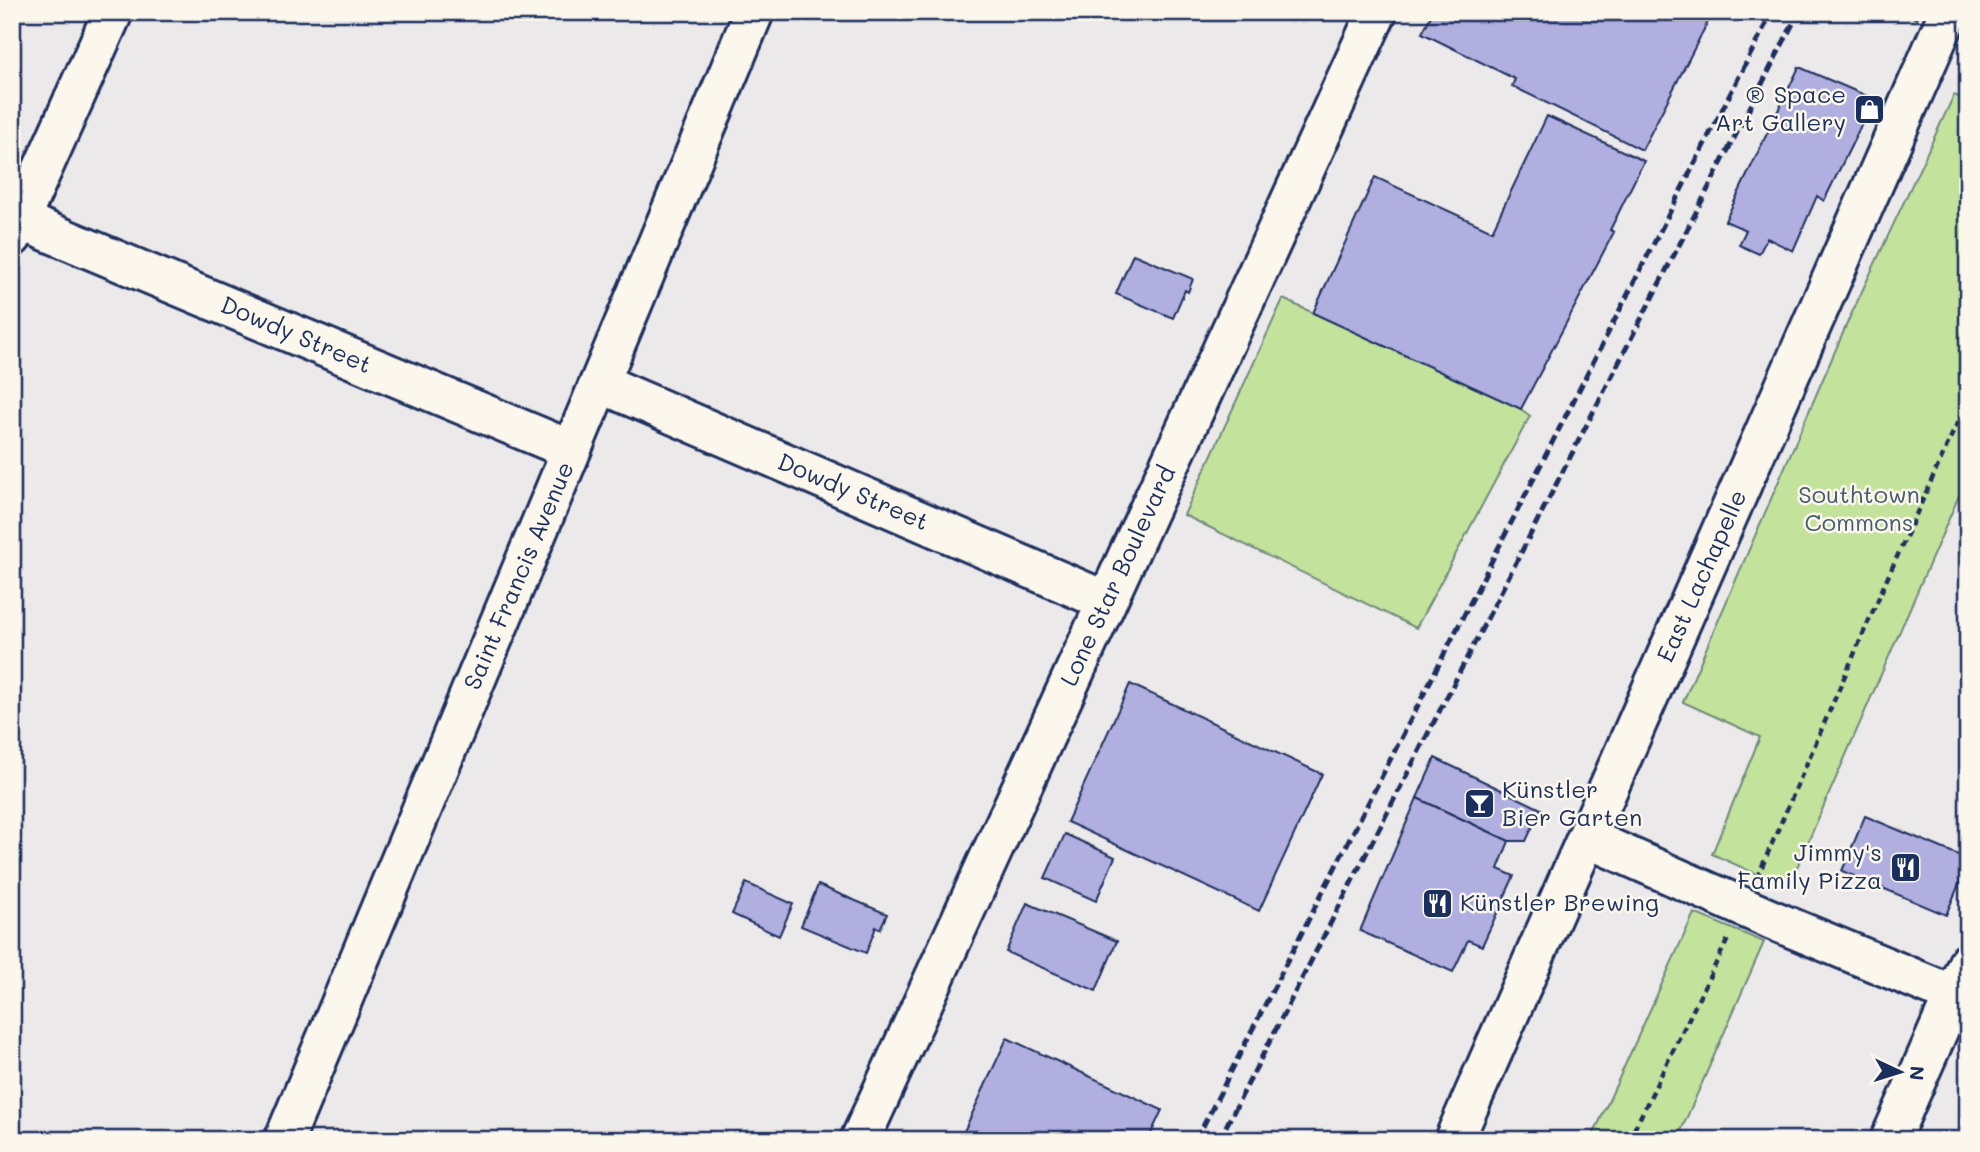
<svg xmlns="http://www.w3.org/2000/svg" width="1980" height="1152" font-family="Mali,sans-serif">
  <rect width="100%" height="100%" fill="#ece9ea"/>
  <filter id="ink" filterUnits="userSpaceOnUse"><feTurbulence type="fractalNoise" baseFrequency=".0143" numOctaves="2"/><feDisplacementMap in="SourceGraphic" scale="14" xChannelSelector="R" yChannelSelector="G"/><feConvolveMatrix kernelMatrix="1 2 1 2 8 2 1 2 1" color-interpolation-filters="sRGB"/></filter>
  <g filter="url(#ink)">
    <g fill="#c3e39c" stroke="#6f897d" stroke-width="2">
      <path d="M1954 95 1968 101V475L1788 888 1712 854 1760 737 1683 702 1849 319Z"/>
      <path d="M1283 299 1521 409 1530 416 1416 628 1184 515Z"/>
      <path d="M1694 913 1764 942 1677 1140H1591Z"/>
    </g>
    <g fill="#b0afe0" stroke="#1b2f5e" stroke-width="2">
      <path d="M1433 12H1713L1642 150 1512 86 1515 79 1422 33Z"/>
      <path d="M1901 12H1920L1917 19Z"/>
      <path d="M1799 67 1874 99 1824 201 1817 196 1793 251 1767 238 1759 254 1739 245 1746 230 1725 221Z"/>
      <path d="M1547 116 1644 161 1610 230 1614 232 1521 409 1313 313 1375 177 1492 231Z"/>
      <path d="M1133 254 1193 279 1188 292 1185 290 1173 318 1116 294Z"/>
      <path d="M1130 684 1322 774 1259 911 1067 822Z"/>
      <path d="M1435 758 1541 809 1526 841H1509L1417 798Z"/>
      <path d="M1417 798 1509 841 1498 869 1514 876 1482 946 1468 940 1453 972 1360 931Z"/>
      <path d="M1865 816 1968 859V863L1946 915 1842 871Z"/>
      <path d="M1065 834 1115 857 1096 901 1045 878Z"/>
      <path d="M746 883 793 904 779 936 732 914Z"/>
      <path d="M818 885 887 914 880 929 876 927 866 953 801 926Z"/>
      <path d="M1027 903 1117 941 1096 991 1006 952Z"/>
      <path d="M1007 1038 1162 1110 1148 1140H960Z"/>
    </g>
    <g fill="none" stroke-linecap="round" stroke-linejoin="round">
      <defs>
        <g id="minor">
          <path d="M20 220 571 450"/>
          <path d="M12 237 113 12"/>
          <path d="M600 383 1106 601"/>
          <path d="M1587 838 1770 919 1968 1001"/>
          <path d="M284 1140 754 12"/>
          <path d="M860 1140 1377 12"/>
          <path d="M1454 1140 1949 12"/>
          <path d="M1890 1140 1968 963"/>
        </g>
      </defs>
      <use href="#minor" stroke="#1b2f5e" stroke-width="44"/>
      <g stroke="#1b2f5e" stroke-width="4.5" stroke-dasharray="7 5" stroke-linecap="butt">
        <path d="M1757 878 1883 588 1968 399"/>
        <path d="M1629 1140 1729 937"/>
      </g>
      <use href="#minor" stroke="#fbf7ec" stroke-width="38"/>
      <g stroke="#1b2f5e" stroke-width="5" stroke-dasharray="10 5" stroke-linecap="butt">
        <path d="M1196 1140 1772 12"/>
        <path d="M1219 1140 1799 12"/>
      </g>
    </g>
  </g>
  <defs>
    <symbol id="shop-square" viewBox="-11 -11 22 22"><rect x="-9" y="-9" width="18" height="18" rx="4" fill="#1b2f5e" stroke="#fbf7ec"/><path d="M-5-2.5h2.3a2.7 3.5 0 0 1 5.4 0H5L5.5 6h-11ZM-1.5-2.5h3a1.5 2.3 0 0 0-3 0Z" fill="#fff"/></symbol>
    <symbol id="bar-square" viewBox="-11 -11 22 22"><rect x="-9" y="-9" width="18" height="18" rx="4" fill="#1b2f5e" stroke="#fbf7ec"/><path d="M-6-5H6L.8 .8V4.5H3.5V6h-7V4.5H-.8V.8Z" fill="#fff"/></symbol>
    <symbol id="restaurant-square" viewBox="-11 -11 22 22"><rect x="-9" y="-9" width="18" height="18" rx="4" fill="#1b2f5e" stroke="#fbf7ec"/><path d="M-5-6h1v4h1v-4h1v4h1v-4h1v5L-1.5 .5V6h-2V.5L-5-1ZM5-6V6H3V1.5H1.5Q1.5-4 5-6Z" fill="#fff"/></symbol>
  </defs>
  <g fill-rule="evenodd">
    <use href="#shop-square" x="1852" y="92" width="35" height="35"/>
    <use href="#bar-square" x="1462" y="786" width="35" height="35"/>
    <use href="#restaurant-square" x="1888" y="850" width="35" height="35"/>
    <use href="#restaurant-square" x="1420" y="886" width="35" height="35"/>
  </g>
  <g text-anchor="middle" stroke-width="5" stroke-linejoin="round" paint-order="stroke">
    <g font-size="24" fill="#1b2f5e" stroke="#fbf7ec" text-anchor="end">
      <text x="1846" y="103">® Space<tspan x="1846" dy="28">Art Gallery</tspan></text>
      <text x="1502" y="798" text-anchor="start">Künstler<tspan x="1502" dy="28">Bier Garten</tspan></text>
      <text x="1882" y="861">Jimmy's<tspan x="1882" dy="28">Family Pizza</tspan></text>
      <text x="1460" y="911" text-anchor="start">Künstler Brewing</text>
    </g>
    <g font-size="24" fill="#1b2f5e" stroke="#fbf7ec">
      <text transform="translate(296 335) rotate(23)" y="8">Dowdy Street</text>
      <text transform="translate(853 492) rotate(23)" y="8">Dowdy Street</text>
      <text transform="translate(519 576) rotate(-67)" y="8">Saint Francis Avenue</text>
      <text transform="translate(1118 576) rotate(-65)" y="8">Lone Star Boulevard</text>
      <text transform="translate(1702 576) rotate(-66)" y="8">East Lachapelle</text>
    </g>
    <g font-size="24" fill="#455c6e" stroke="#fbf7ec">
      <text x="1859" y="503">Southtown<tspan x="1859" dy="28">Commons</tspan></text>
    </g>
  </g>
  <rect width="1980" height="1152" fill="none" stroke="#fbf7ec" stroke-width="42"/>
  <rect x="21" y="21" width="1938" height="1110" fill="none" stroke="#1b2f5e" stroke-width="2.5" filter="url(#ink)"/>
  <g transform="translate(1900 1072) rotate(94)" stroke="#fbf7ec" stroke-width="5" paint-order="stroke">
  <path d="M0-5L12 26L0 18L-12 26Z" fill="#1b2f5e"/>
  <text y="-10" font-size="19" font-weight="bold" text-anchor="middle" fill="#1b2f5e">N</text>
  </g>
</svg>
